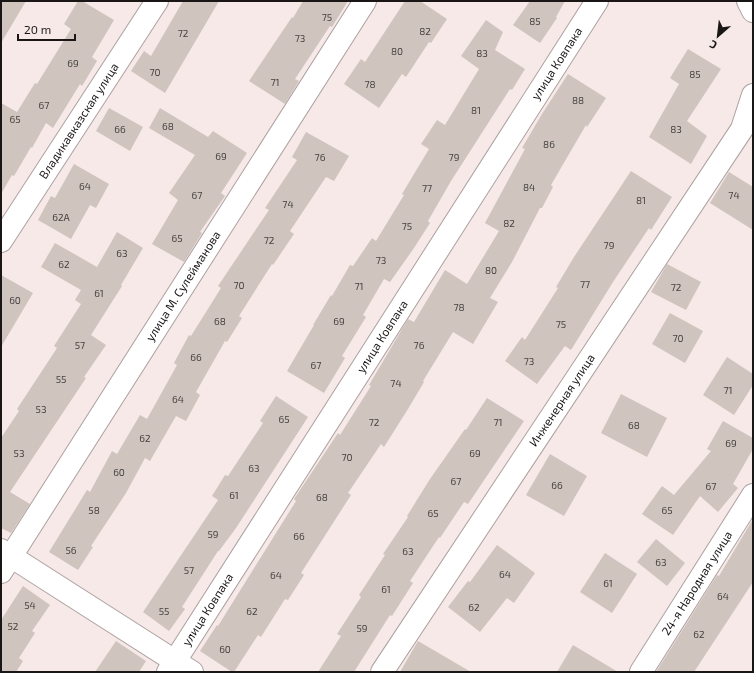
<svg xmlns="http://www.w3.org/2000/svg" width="754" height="673" font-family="'Exo 2',sans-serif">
  <rect width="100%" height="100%" fill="#f6e9e8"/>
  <g fill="#cfc4be">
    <path d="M1 1H26L1 43Z"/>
    <path d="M78 1H82L114 20 92 57 97 61 82 86 80 84 53 128 46 123 32 148 31 147 14 176 12 175 1 194V103L17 112 35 83 37 84 71 29 64 24Z"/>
    <path d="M183 1H219L165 93 131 71 144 51 151 56Z"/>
    <path d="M303 1H348L332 27 330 26 295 79 299 81 285 104 249 81 292 17 293 18Z"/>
    <path d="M405 1H420L447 19 431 43 429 42 406 77 402 74 379 108 344 84 361 59 365 62Z"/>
    <path d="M530 1H565L556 17 557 18 540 43 513 25Z"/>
    <path d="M486 20 503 32 495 50 525 69 512 90 510 89 451 181 428 221 430 223 414 248 390 282 384 279 363 315 366 317 342 356 345 358 324 393 287 371 314 325H313L331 295 332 296 350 265 353 266 372 238 376 241 404 195 402 194 429 149 421 144 437 120 445 125 479 69 461 56Z"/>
    <path d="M688 49 721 69 687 121 707 136 691 164 649 137 679 84 670 78Z"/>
    <path d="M568 74 606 98 587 127 586 125 551 185 553 187 542 208H540L512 262 490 298 498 302 473 344 453 332 423 381 424 382 408 409 384 447 381 444 348 493 351 495 301 573 304 575 288 600 285 599 261 637 258 635 234 672H232L200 651 217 625 218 626 296 501 294 499 338 433 340 435 371 386 369 385 408 319 414 322 445 270 467 284 499 231 485 223 525 149 522 148 542 114Z"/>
    <path d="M109 108 143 127 130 151 96 131Z"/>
    <path d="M160 108 208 137 213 131 247 153 221 193 225 196 200 232 202 233 184 262 152 244 178 200 169 193 195 155 149 128Z"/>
    <path d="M306 132 349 156 334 181 326 177 290 231 294 234 273 265 272 264 239 316 242 318 227 342 225 341 196 392 200 395 186 421 176 416 150 461 145 458 126 493 91 546 93 547 78 570 49 552 87 490 90 492 112 451 117 454 140 415 147 419 177 365 174 363 189 335 191 336 221 288 218 286 269 210 265 208 297 160 292 157Z"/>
    <path d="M74 164 109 184 96 208 90 205 71 239 38 220 51 196 55 198Z"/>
    <path d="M631 171 672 197 651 230 649 228 613 282 571 350 565 346 537 384 505 361 522 337 525 340 558 288 556 287 574 257Z"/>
    <path d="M729 172 753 187V230L710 203Z"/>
    <path d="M117 232 143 248 121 285 122 286 91 335 106 345 84 377 86 378 10 492 30 504 11 533 1 528V438L19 411 17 409 57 348 54 346 81 304 75 300 81 290 41 267 55 243 97 267Z"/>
    <path d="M667 264 701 282 686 310 651 292Z"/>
    <path d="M1 275 33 293 1 347Z"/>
    <path d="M670 313 703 331 685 363 652 344Z"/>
    <path d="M727 357 753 374V385L734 415 703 395Z"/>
    <path d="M621 394 667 418 647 457 601 433Z"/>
    <path d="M276 396 308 417 236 528 219 551H218L182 607 185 609 169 631 143 612 218 500 212 496 225 475 228 476 263 423 260 421Z"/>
    <path d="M487 398 524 421 468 504 464 502 440 538 439 537 410 581 413 583 392 616 390 615 354 672H318L341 636 337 634 361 597 359 595 385 555 383 554 408 517 407 516 430 479 465 429 466 430Z"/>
    <path d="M723 421 753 438V449L733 484 738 488 718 512 700 496 673 535 642 514 662 486 674 495 711 451 707 449Z"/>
    <path d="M550 454 587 476 564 516 526 495Z"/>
    <path d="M753 519V582L694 672H656L717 575 719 576Z"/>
    <path d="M656 539 685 563 667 586 637 562Z"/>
    <path d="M497 545 535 573 514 603 507 598 480 632 448 607 468 581 470 582Z"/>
    <path d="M605 553 637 574 612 613 580 592Z"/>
    <path d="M23 586 50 605 32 631 35 633 19 658 23 661 16 672H1V620Z"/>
    <path d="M116 641 146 661 139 672H95Z"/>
    <path d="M418 641 471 672H400Z"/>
    <path d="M573 645 618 672H557Z"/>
  </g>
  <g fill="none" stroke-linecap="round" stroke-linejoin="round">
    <defs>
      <g id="minor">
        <path d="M748 1 753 11"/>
        <path id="s1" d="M1 241 157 1"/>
        <path d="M1 550 192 672"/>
        <path id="s2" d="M1 572 365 1"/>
        <path id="s3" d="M168 672 597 1"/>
        <path id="s4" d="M382 672 742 129 753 95"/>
        <path id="s5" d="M641 672 753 495"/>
      </g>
    </defs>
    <use href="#minor" stroke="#ada0a0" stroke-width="24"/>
    <use href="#minor" stroke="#fff" stroke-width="22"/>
  </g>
  <g text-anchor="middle" stroke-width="4" stroke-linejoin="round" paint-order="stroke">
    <g font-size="10" fill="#474240">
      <text x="327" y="21">75</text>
      <text x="535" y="25">85</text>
      <text x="425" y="35">82</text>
      <text x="183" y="37">72</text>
      <text x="300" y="42">73</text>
      <text x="397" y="55">80</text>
      <text x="482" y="57">83</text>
      <text x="73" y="67">69</text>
      <text x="155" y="76">70</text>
      <text x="695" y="78">85</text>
      <text x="275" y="86">71</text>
      <text x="370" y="88">78</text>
      <text x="578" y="104">88</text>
      <text x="44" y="109">67</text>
      <text x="476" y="114">81</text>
      <text x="15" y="123">65</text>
      <text x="168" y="130">68</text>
      <text x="120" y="133">66</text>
      <text x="676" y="133">83</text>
      <text x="549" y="148">86</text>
      <text x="221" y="160">69</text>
      <text x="320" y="161">76</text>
      <text x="454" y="161">79</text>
      <text x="85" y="190">64</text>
      <text x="529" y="191">84</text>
      <text x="427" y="192">77</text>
      <text x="197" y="199">67</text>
      <text x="734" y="199">74</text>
      <text x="641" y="204">81</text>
      <text x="288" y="208">74</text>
      <text x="61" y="221">62А</text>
      <text x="509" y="227">82</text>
      <text x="407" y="230">75</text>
      <text x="177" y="242">65</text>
      <text x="269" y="244">72</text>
      <text x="609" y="249">79</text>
      <text x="122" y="257">63</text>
      <text x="381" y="264">73</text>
      <text x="64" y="268">62</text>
      <text x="491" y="274">80</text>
      <text x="585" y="288">77</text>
      <text x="239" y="289">70</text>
      <text x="359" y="290">71</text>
      <text x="676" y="291">72</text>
      <text x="99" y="297">61</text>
      <text x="15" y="304">60</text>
      <text x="459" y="311">78</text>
      <text x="220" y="325">68</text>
      <text x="339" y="325">69</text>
      <text x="561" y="328">75</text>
      <text x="678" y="342">70</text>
      <text x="80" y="349">57</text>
      <text x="419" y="349">76</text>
      <text x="196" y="361">66</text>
      <text x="529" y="365">73</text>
      <text x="316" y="369">67</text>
      <text x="61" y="383">55</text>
      <text x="396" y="387">74</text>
      <text x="728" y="394">71</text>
      <text x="178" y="403">64</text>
      <text x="41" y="413">53</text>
      <text x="284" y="423">65</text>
      <text x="374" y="426">72</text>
      <text x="498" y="426">71</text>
      <text x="634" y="429">68</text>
      <text x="145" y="442">62</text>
      <text x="731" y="447">69</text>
      <text x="19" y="457">53</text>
      <text x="475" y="457">69</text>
      <text x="347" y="461">70</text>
      <text x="254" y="472">63</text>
      <text x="119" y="476">60</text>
      <text x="456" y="485">67</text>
      <text x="557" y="489">66</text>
      <text x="711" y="490">67</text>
      <text x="234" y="499">61</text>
      <text x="322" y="501">68</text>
      <text x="94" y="514">58</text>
      <text x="667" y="514">65</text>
      <text x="433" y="517">65</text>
      <text x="213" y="538">59</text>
      <text x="299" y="540">66</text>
      <text x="71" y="554">56</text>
      <text x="408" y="555">63</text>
      <text x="661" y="566">63</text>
      <text x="189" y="574">57</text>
      <text x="505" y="578">64</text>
      <text x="276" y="579">64</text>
      <text x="608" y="587">61</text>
      <text x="386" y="593">61</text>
      <text x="723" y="600">64</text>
      <text x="30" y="609">54</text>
      <text x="474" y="611">62</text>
      <text x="164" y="615">55</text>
      <text x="252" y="615">62</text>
      <text x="13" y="630">52</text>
      <text x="362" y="632">59</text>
      <text x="699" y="638">62</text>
      <text x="225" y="653">60</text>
    </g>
    <g font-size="12" fill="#1a1616" stroke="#f6e9e8">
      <text dy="4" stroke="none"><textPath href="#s3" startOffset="722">улица Ковпака</textPath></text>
      <text dy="4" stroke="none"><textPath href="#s1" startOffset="143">Владикавказская улица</textPath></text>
      <text dy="4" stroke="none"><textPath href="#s2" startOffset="339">улица М. Сулейманова</textPath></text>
      <text dy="4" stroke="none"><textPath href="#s3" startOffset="398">улица Ковпака</textPath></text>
      <text dy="4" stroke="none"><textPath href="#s4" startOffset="326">Инженерная улица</textPath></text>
      <text dy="4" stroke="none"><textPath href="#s5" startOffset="105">24-я Народная улица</textPath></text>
      <text dy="4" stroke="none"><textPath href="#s3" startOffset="74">улица Ковпака</textPath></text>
    </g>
  </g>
  <rect width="754" height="673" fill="none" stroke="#1a1616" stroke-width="4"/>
  <g transform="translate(718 36) rotate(208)" stroke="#f6e9e8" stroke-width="3" paint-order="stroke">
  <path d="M0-3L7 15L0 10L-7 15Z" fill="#1a1616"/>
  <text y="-6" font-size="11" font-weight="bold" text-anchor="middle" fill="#1a1616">С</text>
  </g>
  <path d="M18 34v6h57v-6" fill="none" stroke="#1a1616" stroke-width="2"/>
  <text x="24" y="34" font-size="12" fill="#1a1616" stroke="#f6e9e8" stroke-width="3" paint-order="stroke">20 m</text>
</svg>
